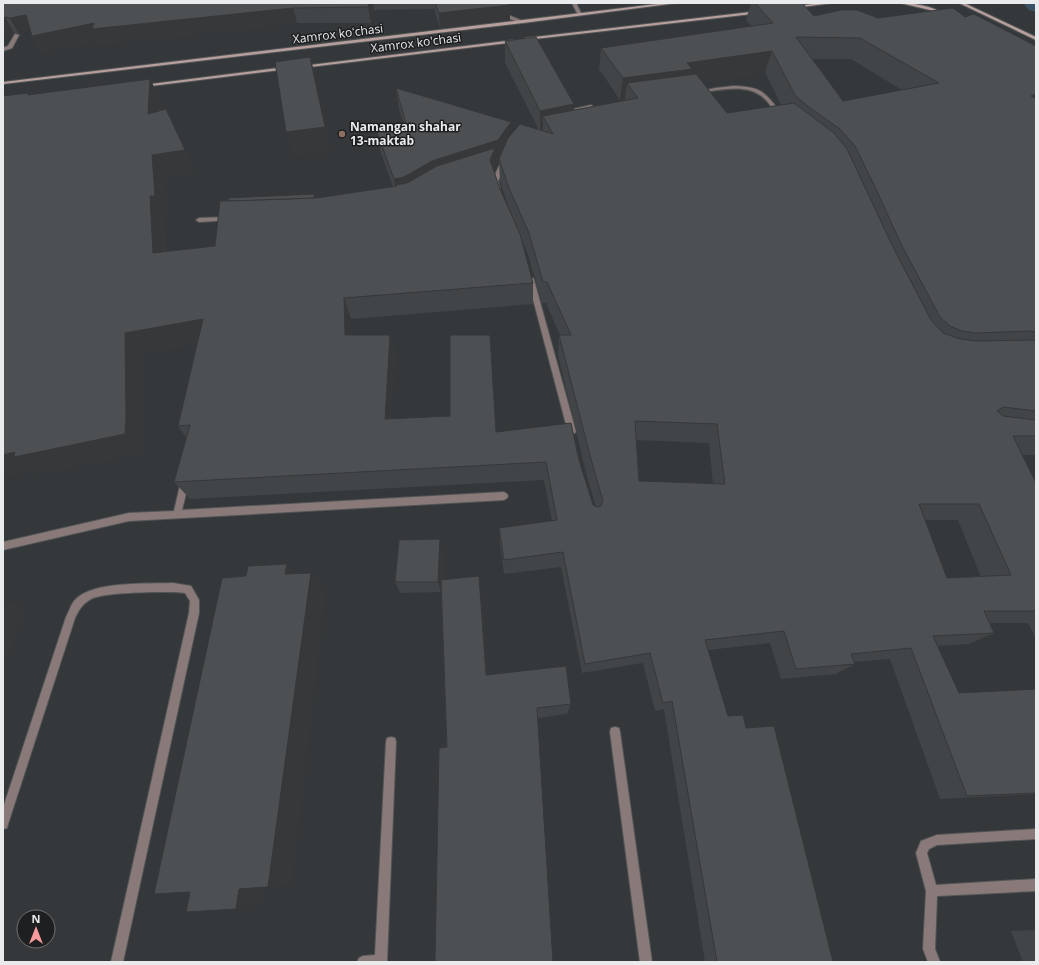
<svg xmlns="http://www.w3.org/2000/svg" width="1039" height="965" font-family="'Open Sans',sans-serif">
  <rect width="100%" height="100%" fill="#35383a"/>
  <g fill="none" stroke-linecap="round" stroke-linejoin="round">
    <path fill="#3b5264" fill-rule="evenodd" d="M1023 3H1036V12L1029 10Z"/>
    <defs>
      <g id="service">
        <path d="M15 34 19 35 12 48 3 51V48L8 46Z"/>
        <path d="M185 478 188 479 189 481 182 510 504 492 507 494 508 496 507 498 504 500 129 521 3 550V542L129 513 174 511 181 481 182 479Z"/>
        <path d="M173 583 191 586 199 600V613L123 962H111L189 613 190 601 185 593C169 591 104 592 91 599 82 604 79 610 75 618L8 824 7 828 3 829V808L66 617C69 612 71 604 75 600 92 581 147 584 173 583Z"/>
        <path d="M615 727 619 728 620 732 652 962H640L610 732 611 728Z"/>
        <path d="M391 737 395 738 396 742 387 962H357L359 958 363 956 375 955 386 742 387 738Z"/>
        <path d="M1036 829V839L937 845 929 849 927 853 936 885 1036 879V891L937 896 935 949 940 962H928L923 949 926 891 916 853 921 841 937 835Z"/>
      </g>
      <g id="minor">
        <path d="M572 3H576L582 15H578Z"/>
        <path d="M497 12H501L525 22 521 23 497 14Z"/>
        <path d="M734 86C763 87 765 93 782 114L777 115C773 110 770 104 766 100 749 82 720 90 699 93L697 92 716 88Z"/>
        <path d="M591 105 594 107 593 108 577 111 574 109Z"/>
        <path d="M504 160 507 162 498 181 500 188 495 189 492 181 501 162Z"/>
        <path d="M229 217 231 218V220L199 222 196 220 199 218Z"/>
        <path d="M529 278H533L534 280 576 432 572 435 568 432 528 280Z"/>
      </g>
      <g id="secondary">
        <path d="M665 3H677L523 23 3 84V82Z"/>
        <path d="M819 3H833L794 8 792 7Z"/>
        <path d="M900 3C915 3 933 6 945 15L941 16 930 10Z"/>
        <path d="M959 3H964L1036 37V40Z"/>
        <path d="M759 11H761V13L526 40 524 39 526 38Z"/>
        <path d="M514 40 516 41V42L302 68 300 67 302 66Z"/>
        <path d="M286 67 288 68V69L143 87 141 86 143 85Z"/>
      </g>
    </defs>
    <use href="#service" stroke="#525556" stroke-width="2"/>
    <use href="#minor" stroke="#525556" stroke-width="2"/>
    <use href="#secondary" stroke="#525556" stroke-width="2"/>
    <use href="#service" fill="#897a79" fill-rule="evenodd"/>
    <use href="#minor" fill="#897a79" fill-rule="evenodd"/>
    <use href="#secondary" fill="#b79f9d" fill-rule="evenodd"/>
  </g>
  <g fill="#424547" fill-rule="evenodd">
    <path d="M3 3H510V20L440 28 434 9 374 10 371 23H297L100 44 98 40 41 52 32 36 31 31 19 34 14 33 13 35 3 37Z"/>
    <path d="M751 3H802L814 16 878 18 965 17 1036 46V455H1022L1036 483V639L1028 623H990L994 633 969 644 937 646 959 693 1036 689V794L940 799 890 659 854 662 855 664 836 674 781 679 770 643 708 650 728 716 746 728 833 962H705L664 709 655 711 643 663 582 673 561 567 504 574 500 543 499 528 552 521 544 480 190 499 174 482 186 437 178 426 197 343 141 353 143 435 142 452 37 474 33 471 29 95 150 79 161 101 160 111 166 109 195 172 163 177 167 217 162 218 165 252 215 246 315 198 393 187 381 153 377 132 405 127 399 109 396 88 511 122V135L539 130 505 63V41L574 104 573 110 625 101V99L620 100 599 69 601 48 752 26 746 20ZM812 59H851L902 90 843 101ZM765 72 781 105 727 113 702 82ZM499 162 500 181 509 209 528 255 542 303H546L560 335H559L558 355 587 477 596 507 593 505 579 460 496 432 391 419 395 355 390 335H351V319L533 304V283L494 172 495 169V163ZM636 440 709 443 713 484 639 481ZM925 520H958L981 577 947 578Z"/>
    <path d="M443 551 442 580 481 595 487 675 571 704 567 714 538 718 447 747 441 592 400 593 395 582Z"/>
    <path d="M1036 930V962H1023L1011 931Z"/>
  </g>
  <g fill="#36383a">
    <path d="M369 3H373L374 10 371 23 368 7Z"/>
    <path d="M510 5V20L440 28 439 13Z"/>
    <path d="M293 8 297 23 100 44 98 40 41 52 32 36 94 23Z"/>
    <path d="M26 15 35 31 19 34 10 18Z"/>
    <path d="M5 17 14 33 13 35 3 37V19Z"/>
    <path d="M772 51 765 72 689 84 627 83 625 99 620 100 623 78 687 63Z"/>
    <path d="M310 57 317 82 331 152 294 157 286 132Z"/>
    <path d="M150 79 161 101 159 136 148 114Z"/>
    <path d="M1036 94V110L1031 96Z"/>
    <path d="M574 104 572 126 543 116V132H540V111Z"/>
    <path d="M166 109 195 172 163 177 167 217 162 218 166 275 153 253 150 196 152 155Z"/>
    <path d="M511 122V143L499 159V162L495 163V169L491 181 398 200 394 179 432 161Z"/>
    <path d="M344 298 351 319 352 355 345 335Z"/>
    <path d="M203 319 215 340 141 353 143 435 142 452 37 474 33 471 3 478V455L15 452 125 333Z"/>
    <path d="M390 335 395 355 390 438 385 419Z"/>
    <path d="M440 539 443 551 441 592 438 582Z"/>
    <path d="M287 564 304 585 285 574Z"/>
    <path d="M311 573 326 593 292 883 268 887Z"/>
    <path d="M479 576 481 595 488 688 486 675Z"/>
    <path d="M3 599 26 610 3 670Z"/>
    <path d="M265 885 263 903 236 909 239 889Z"/>
  </g>
  <g fill="#4d5053" stroke="#36383a" fill-rule="evenodd">
    <path d="M3 3H369L368 7 293 8 92 29 94 23 32 36 26 15 10 18 5 17 3 19Z"/>
    <path d="M435 3H506L510 5 439 13Z"/>
    <path d="M755 3H802L814 16 841 10H857L878 18 953 8 965 17 974 14 1036 46V94L1031 96 1036 98V332L1027 331 976 333 962 331 950 326 940 317 902 246 876 189 855 146 840 129 806 105 795 95 772 51 687 63 692 69 623 78 601 48 773 23ZM796 37 860 38 939 83 843 101Z"/>
    <path d="M536 37 574 104 540 111 505 41Z"/>
    <path d="M310 57 325 127 286 132 275 62Z"/>
    <path d="M696 74 727 113 794 103 834 133 847 149 893 247 931 320 943 333 960 339 976 341 1036 340V411L1003 407 997 411 1003 416 1036 420V436H1013L1036 483V611H984L994 633 933 636 959 693 1036 689V793L967 796 911 648 851 654 855 664 796 669 784 631 705 640 728 716 743 715 746 728 774 726 833 962H717L672 701 663 703 650 653 585 664 563 552 504 560 499 528 557 520 546 462 174 482 190 425 178 426 203 319 125 333 126 417 125 434 14 457 15 452 3 455V96L28 93V95L150 79 148 114 166 109 185 150 152 155 155 196H150L153 253 215 246 220 201 317 198 397 186 396 185 407 183 437 166 495 148 490 160 500 189 520 234 533 283 344 298 345 335H390L385 419 450 416V335H490L496 432 571 423 579 460 593 505 597 507 601 506 603 501 591 459 559 335H571L547 282H543L529 233 509 188 499 159 508 138 520 124 553 134 543 116 638 98 627 83ZM635 421 717 424 725 484 639 481ZM919 504H979L1011 575 947 578Z"/>
    <path d="M396 88 511 122 498 140 432 161 404 177 394 179 377 132 407 127Z"/>
    <path d="M314 194V198L228 201V198Z"/>
    <path d="M440 539 438 582H395L399 540Z"/>
    <path d="M287 564 285 574 311 573 268 887 239 889 236 909 186 912 190 892 154 894 222 578 246 576 248 566Z"/>
    <path d="M479 576 486 675 566 666 571 704 537 708 553 962H435L439 748 447 747 441 580Z"/>
  </g>
  <circle fill="#8d6e63" stroke="#1d1f20" stroke-width="1.5" cx="342" cy="134" r="4"/>
  <g text-anchor="middle" stroke-width="3" stroke-linejoin="round" paint-order="stroke">
    <g font-size="12" fill="#e9ebec" stroke="#1d1f20">
      <text transform="translate(338 34) rotate(-7)" y="4">Xamrox koʻchasi</text>
      <text transform="translate(416 43) rotate(-7)" y="4">Xamrox ko'chasi</text>
    </g>
    <g font-size="12" font-weight="bold" fill="#e9ebec" stroke="#1d1f20" text-anchor="start">
      <text x="350" y="131">Namangan shahar<tspan x="350" dy="14">13-maktab</tspan></text>
    </g>
  </g>
  <rect width="1039" height="965" fill="none" stroke="#e9ebec" stroke-width="8"/>
  <g transform="translate(36 929)"><circle r="19" fill="#1d1f20" stroke="#6f7172"/>
  <path d="M0-3L7 15L0 10L-7 15Z" fill="#f59b9d"/>
  <text y="-6" font-size="11" font-weight="bold" text-anchor="middle" fill="#e9ebec">N</text>
  </g>
</svg>
